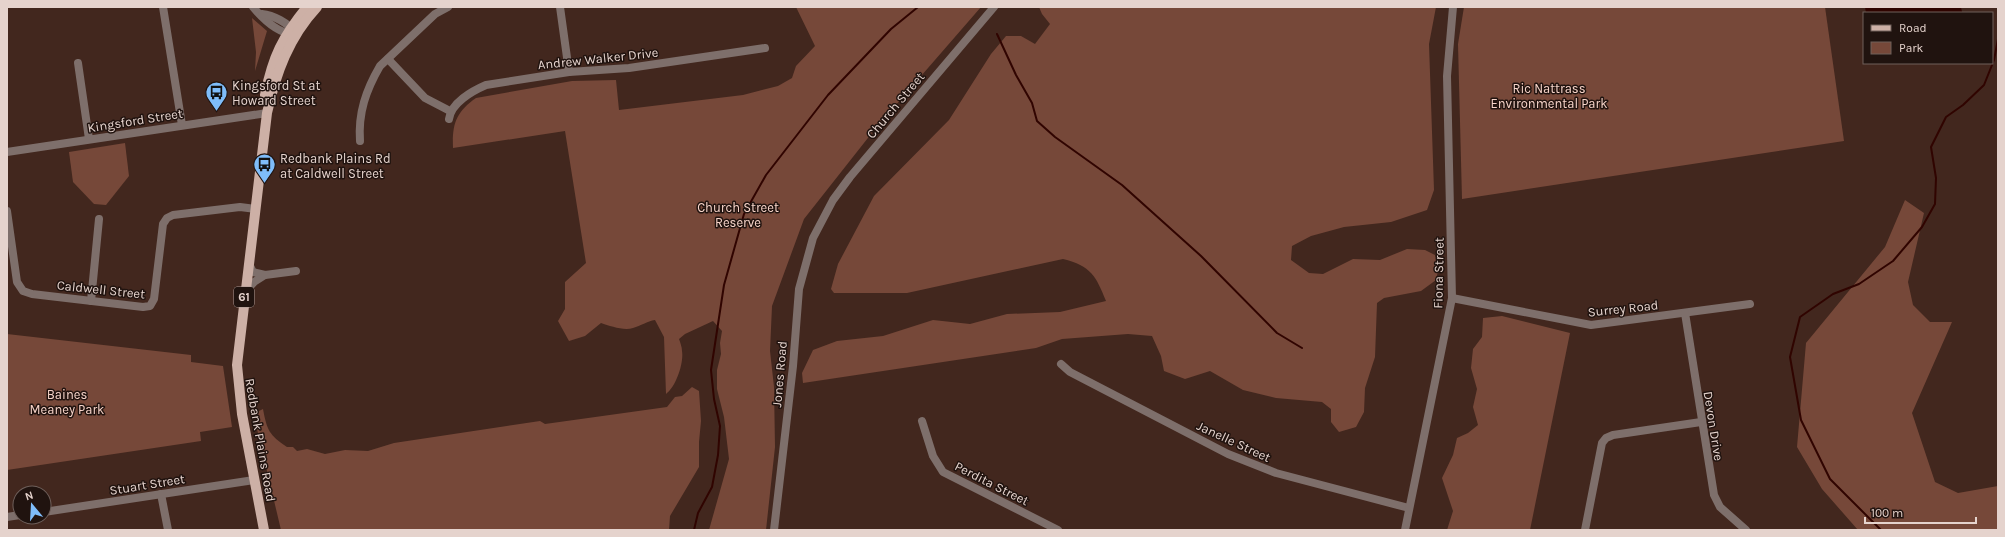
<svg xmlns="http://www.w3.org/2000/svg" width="2005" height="537" font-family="Karla,sans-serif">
  <rect width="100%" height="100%" fill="#42271e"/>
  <g fill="#764839">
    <path d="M796 7H981L875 129 804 219 772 306 770 351 774 387 775 447 766 530H709L729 459 724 417 717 389V370L721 354 720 343 722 331 713 321 685 334 679 339C680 342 682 347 682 351 684 363 676 387 666 394L664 337 655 320C647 321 641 326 633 328 624 331 610 326 601 323L585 336 569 341 558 321 565 309V282L586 263 565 131 453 148C452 124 456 112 476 98L572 81 616 80 619 110 743 95 778 86 792 78 796 66 815 46Z"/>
    <path d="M1039 7H1436L1429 44 1434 190 1427 210 1391 222 1344 227 1311 236 1292 246 1291 260 1309 273 1323 274 1353 259 1380 260 1407 249 1425 250 1435 255 1439 266 1436 280 1421 291 1384 298 1377 303 1375 357 1365 388 1364 412 1356 427 1339 432 1331 422V409L1322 402 1276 398 1243 390 1210 371 1185 379 1164 371 1161 356 1152 336 1128 334 1062 339 1036 348 803 383 802 373 813 350 837 341 883 336 933 320 970 324 1007 314 1060 312 1106 301C1096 276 1091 266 1063 259L907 293H834L831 289 838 264 874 196 949 120 991 54 1006 36H1021L1035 44 1050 24 1042 14Z"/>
    <path d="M1464 7H1825L1844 141 1462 199 1458 44Z"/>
    <path d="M252 18 267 31 255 71 256 52Z"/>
    <path d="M125 143 129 176 106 205 94 204 73 182 69 152Z"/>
    <path d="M1905 200 1924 213 1908 282 1913 305 1930 322H1952L1912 413 1935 482 1958 493 1998 486V530H1858L1822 489 1797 447 1806 343 1885 247Z"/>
    <path d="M1502 316 1570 333 1530 530H1447L1453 511 1442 478 1453 455 1457 438 1468 433 1478 425 1473 407 1477 389 1471 368 1473 349 1482 337 1483 318Z"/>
    <path d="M7 334 191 355V362L223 366 232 427 200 432 201 441 7 470Z"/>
    <path d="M692 387 699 391 701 421 699 442V467L670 516 669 530H281L257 429V412L263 409C267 430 269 435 287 447H293L297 451 307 449 325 454 345 450 368 451 394 443 540 421 545 424 667 407 675 397 682 396Z"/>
  </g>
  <path fill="#300400" d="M1865 7H1961L1962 12 1866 13Z"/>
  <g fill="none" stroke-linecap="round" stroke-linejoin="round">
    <g stroke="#300400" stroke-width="2">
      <path d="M997 34 1016 75 1032 103 1037 121 1055 137 1122 185 1201 256 1277 333 1302 348"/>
      <path d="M694 530 698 513 712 487 718 455 720 426 714 399 711 370 724 285 744 214 766 175 828 95 891 29 918 7"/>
      <path d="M1881 530 1830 479 1801 420 1790 357 1800 317 1833 294 1859 284 1893 261 1922 227 1935 204 1936 178 1931 147 1946 117 1963 105 1984 85 1994 60 1998 39"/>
    </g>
    <g stroke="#7e6f6b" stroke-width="8">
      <path d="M163 7 182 125"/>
      <path d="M253 7C263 19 276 32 292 34"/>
      <path d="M560 7 569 72"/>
      <path d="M262 14C272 15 290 23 294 33"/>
      <path d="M388 59 425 98 450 111"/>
      <path d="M78 63 89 139"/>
      <path d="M449 119C451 103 472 91 486 85L569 72 629 68 765 48"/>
      <path d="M360 141C358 113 366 90 380 66L435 14 448 7"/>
      <path d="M7 152 267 113"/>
      <path d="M7 211 17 282 23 291 32 294 143 307 150 306 154 299 163 224 167 218 173 215 240 207 256 209"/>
      <path d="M265 275 296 271"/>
      <path d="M245 292 254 282 265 275 253 272 249 264"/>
      <path d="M1452 298 1591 325 1750 304"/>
      <path d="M91 301 99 219"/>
      <path d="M1685 313 1714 495 1720 507 1746 530"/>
      <path d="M1061 364 1070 372 1228 454 1276 473 1409 508"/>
      <path d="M922 421 933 456 943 472 1058 530"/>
      <path d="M161 494 168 530"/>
      <path d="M44 512 254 480"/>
      <path d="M7 517 20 515"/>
      <path d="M774 530 793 366 799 289 813 238 833 200 850 177 994 7"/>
      <path d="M1405 530 1452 298 1447 76 1453 7"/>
      <path d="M1585 530 1602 443 1606 438 1613 435 1701 422"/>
    </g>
    <g stroke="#cdb0a6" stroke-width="10">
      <path d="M265 95C273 56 282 38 307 7"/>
      <path d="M264 530 242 414 237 365 267 113C276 73 289 37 317 7"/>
    </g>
  </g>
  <defs>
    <symbol id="bus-pin" viewBox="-11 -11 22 30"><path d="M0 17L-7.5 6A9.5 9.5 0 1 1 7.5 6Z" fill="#7fbdfa" stroke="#20130f"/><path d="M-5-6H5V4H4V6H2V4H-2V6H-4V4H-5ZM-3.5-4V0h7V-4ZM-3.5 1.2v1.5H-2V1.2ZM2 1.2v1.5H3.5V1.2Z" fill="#111"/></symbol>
  </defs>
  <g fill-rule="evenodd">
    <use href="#bus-pin" x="204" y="80" width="25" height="34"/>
    <use href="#bus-pin" x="252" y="152" width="25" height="34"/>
  </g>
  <g text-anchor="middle" stroke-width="3" stroke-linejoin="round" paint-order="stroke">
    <rect fill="#20130f" stroke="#aa9994" stroke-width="1" x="234" y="287" width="20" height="20" rx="3"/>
    <g font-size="12" font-weight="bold" fill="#e5d3cd">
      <text x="244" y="301">61</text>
    </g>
    <g font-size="13" fill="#e5d3cd" stroke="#20130f">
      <text transform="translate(598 58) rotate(-6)" y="5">Andrew Walker Drive</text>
      <text transform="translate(895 105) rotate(-50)" y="5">Church Street</text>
      <text transform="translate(135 120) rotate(-9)" y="5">Kingsford Street</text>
      <text transform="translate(1438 273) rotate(-89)" y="5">Fiona Street</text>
      <text transform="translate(101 289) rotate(6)" y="5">Caldwell Street</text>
      <text transform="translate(1623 308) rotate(-6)" y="5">Surrey Road</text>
      <text transform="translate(779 374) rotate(-85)" y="5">Jones Road</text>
      <text transform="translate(1714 426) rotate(81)" y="5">Devon Drive</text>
      <text transform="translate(261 440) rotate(80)" y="5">Redbank Plains Road</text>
      <text transform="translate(1234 441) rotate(25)" y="5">Janelle Street</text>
      <text transform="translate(992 483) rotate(27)" y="5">Perdita Street</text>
      <text transform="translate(147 484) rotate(-9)" y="5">Stuart Street</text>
    </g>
    <g font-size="13" fill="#e5d3cd" stroke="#20130f" text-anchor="start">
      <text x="232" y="90">Kingsford St at<tspan x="232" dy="15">Howard Street</tspan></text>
      <text x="280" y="163">Redbank Plains Rd<tspan x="280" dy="15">at Caldwell Street</tspan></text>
    </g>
    <g font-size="13" fill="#f8d5ca" stroke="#20130f">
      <text x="1549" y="93">Ric Nattrass<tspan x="1549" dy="15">Environmental Park</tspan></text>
      <text x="738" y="212">Church Street<tspan x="738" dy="15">Reserve</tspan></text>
      <text x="67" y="399">Baines<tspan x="67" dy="15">Meaney Park</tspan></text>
    </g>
  </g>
  <rect width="2005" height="537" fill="none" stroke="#e5d3cd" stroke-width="16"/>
  <rect x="1863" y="12" width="130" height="52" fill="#20130f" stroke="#6f605b"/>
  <rect x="1871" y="25" width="20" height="6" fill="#cdb0a6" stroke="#6f605b"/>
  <text x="1899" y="32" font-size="12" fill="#e5d3cd">Road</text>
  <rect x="1871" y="42" width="20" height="12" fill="#764839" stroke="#6f605b"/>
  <text x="1899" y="52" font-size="12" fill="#e5d3cd">Park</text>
  <g transform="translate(32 505) rotate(342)"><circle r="19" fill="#20130f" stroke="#6f605b"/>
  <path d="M0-3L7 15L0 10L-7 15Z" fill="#7fbdfa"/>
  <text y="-6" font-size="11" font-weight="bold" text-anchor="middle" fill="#e5d3cd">N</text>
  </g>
  <path d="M1865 517v6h111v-6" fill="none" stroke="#e5d3cd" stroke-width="2"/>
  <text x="1871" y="517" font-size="12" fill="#e5d3cd" stroke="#20130f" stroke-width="3" paint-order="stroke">100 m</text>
</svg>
